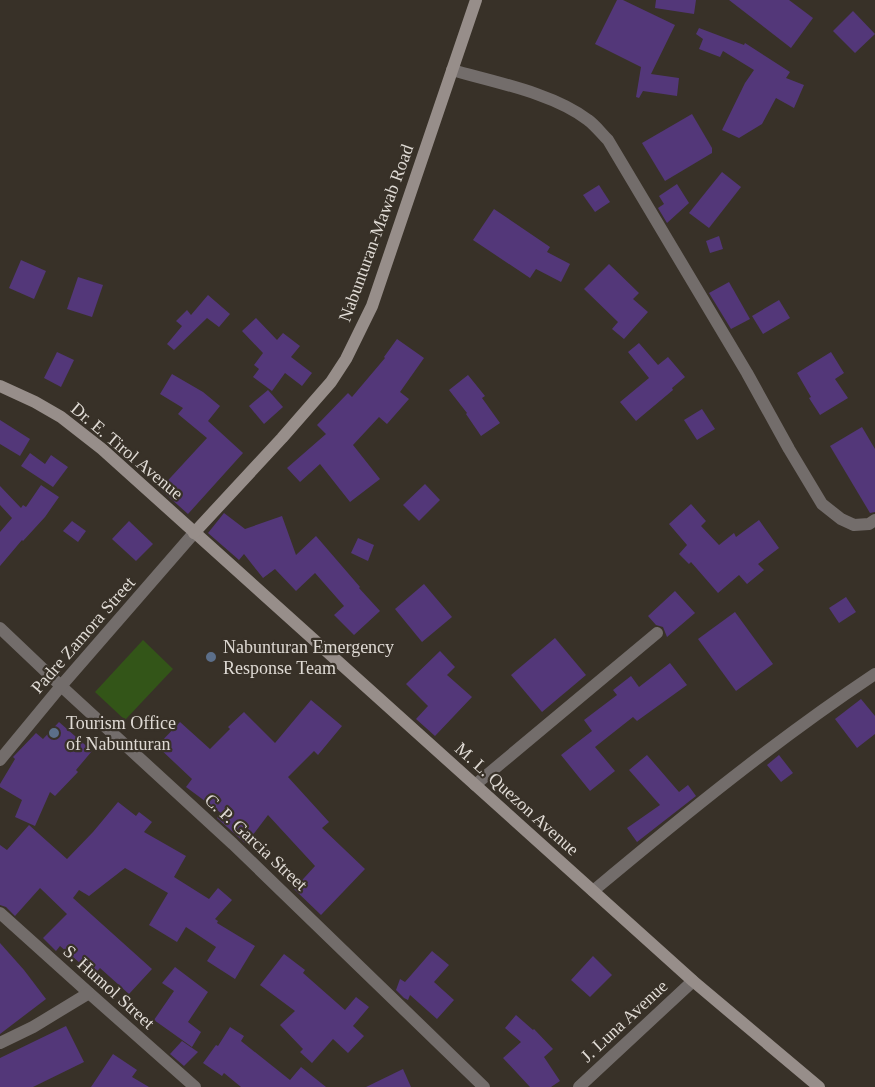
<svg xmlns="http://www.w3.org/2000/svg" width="875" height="1087" font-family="Georgia,serif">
  <rect width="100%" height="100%" fill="#383128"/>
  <path fill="#335518" d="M143 640 173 669 125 720 95 692Z"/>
  <g fill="#533779">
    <path d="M617 0H623L675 25 651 74 679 78 677 96 643 91 639 98 636 97 641 67 595 44Z"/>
    <path d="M656 0H696L694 14 655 8Z"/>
    <path d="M729 0H789L813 18 791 48Z"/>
    <path d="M853 11 875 34 855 53 833 31Z"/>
    <path d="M699 28 744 45 745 43 790 72 786 78 804 85 794 108 776 98 762 124 739 138 722 130 745 83 754 70 723 51 720 57 699 49 703 39 696 34Z"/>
    <path d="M692 114 712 148V153L665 181 642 143Z"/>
    <path d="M722 172 741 187 709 228 689 213Z"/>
    <path d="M677 184 689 203 667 223 658 208 664 204 659 196Z"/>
    <path d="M599 185 610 202 595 212 583 195Z"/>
    <path d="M494 209 550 247 547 252 570 264 561 282 536 269 530 278 473 240Z"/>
    <path d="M719 236 723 249 710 253 706 241Z"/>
    <path d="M21 260 46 271 34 299 9 288Z"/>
    <path d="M609 264 639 293 633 299 648 312 624 339 612 329 618 322 584 289Z"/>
    <path d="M78 277 103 285 92 317 67 309Z"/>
    <path d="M729 282 750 319 731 329 709 293Z"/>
    <path d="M208 295 230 314 219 327 207 318 174 350 167 344 182 326 176 321 187 310 191 315Z"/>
    <path d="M779 300 790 318 763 334 752 316Z"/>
    <path d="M256 318 277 340 283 333 300 346 291 357 312 373 302 386 285 373 272 391 253 377 259 369 254 365 263 353 242 331Z"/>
    <path d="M397 339 424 358 400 392 409 399 387 424 379 417 353 445 380 479 350 502 320 464 300 482 287 468 326 434 317 425 348 393 352 397 385 358 384 357Z"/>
    <path d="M639 343 658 365 668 357 685 377 672 388 673 390 636 421 620 402 649 378 628 352Z"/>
    <path d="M57 352 74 360 61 387 44 378Z"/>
    <path d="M831 352 844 373 835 379 848 398 820 415 809 398 811 397 797 373Z"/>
    <path d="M172 374 203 392 220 406 208 421 243 453 188 514 160 489 207 438 178 414 183 408 160 394Z"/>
    <path d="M468 375 485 396 482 398 500 423 481 436 466 414 467 413 449 390Z"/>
    <path d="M268 390 283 407 264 424 249 406Z"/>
    <path d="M702 409 715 429 697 440 684 420Z"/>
    <path d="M0 420 30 439 20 456 0 444Z"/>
    <path d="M862 427 875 449V512L870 513 830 446Z"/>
    <path d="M30 453 45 464 51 455 68 467 53 487 21 466Z"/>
    <path d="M425 484 440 500 419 521 403 505Z"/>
    <path d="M41 485 59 497 45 517 23 541 22 540 0 566V532L12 518 0 505V486L21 508 23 505 26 507Z"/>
    <path d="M691 504 706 521 701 526 719 545 734 533 736 537 759 520 779 548 758 564 764 570 747 584 739 575 718 593 691 562 689 564 679 554 687 545 669 524Z"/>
    <path d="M224 513 245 529 282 516 296 555 316 536 360 587 359 588 380 611 354 635 334 615 344 606 315 573 296 591 275 569 263 578 244 554 239 560 208 533Z"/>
    <path d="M72 521 86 531 78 542 63 531Z"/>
    <path d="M129 521 153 544 136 561 112 539Z"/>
    <path d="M358 538 374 545 368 561 351 553Z"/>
    <path d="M424 584 452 617 422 642 395 609Z"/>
    <path d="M675 591 695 613 667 637 663 627 656 625 648 616Z"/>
    <path d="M846 597 856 612 839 623 829 608Z"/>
    <path d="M735 612 773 664 736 691 698 639Z"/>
    <path d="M555 638 586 675 542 712 511 675Z"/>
    <path d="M440 651 455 667 447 675 472 697 435 736 416 719 428 706 406 684Z"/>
    <path d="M670 663 687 685 637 721 633 717 595 747 615 771 590 791 561 755 592 731 584 720 617 695 613 690 631 676 639 687Z"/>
    <path d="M861 699 875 716V734L857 748 835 719Z"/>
    <path d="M311 700 342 726 318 755 314 751 288 777 329 822 322 828 365 869 321 915 294 889 315 866 268 815 246 844 217 818 221 813 186 787 192 779 157 746 180 722 210 749 230 729 228 727 244 712 275 743Z"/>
    <path d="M59 722 92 751 76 770 78 772 55 796 50 792 35 826 15 817 22 800 0 787V784L15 759 13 757 36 733 43 739Z"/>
    <path d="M647 755 679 792 688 785 696 796 637 842 627 828 660 805 629 770Z"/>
    <path d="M779 755 793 773 781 782 767 765Z"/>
    <path d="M118 802 136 816 139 812 152 822 144 832 186 856 174 877 209 899 218 888 232 900 215 919 218 921 217 923 255 946 235 979 207 961 216 947 186 927 177 942 149 925 168 893 125 868 89 896 79 890 73 898 152 969 129 994 100 968 94 975 60 946 56 951 43 938 67 914 40 888 15 916 6 907 0 905V845L7 850 29 825 67 859 93 832Z"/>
    <path d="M0 943 24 970 46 999 0 1034Z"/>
    <path d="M432 951 449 965 434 982 454 1000 437 1019 410 995 408 1000 404 998 396 990 400 979 405 982Z"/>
    <path d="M284 954 305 970 303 973 345 1010 356 997 369 1007 353 1026 364 1036 348 1053 333 1039 312 1063 300 1052 303 1049 280 1025 295 1011 260 985Z"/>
    <path d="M593 956 612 975 590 997 571 980Z"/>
    <path d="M175 967 208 992 188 1022 201 1032 192 1047 154 1020 174 991 162 983Z"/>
    <path d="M516 1015 533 1030 534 1029 553 1049 544 1057 560 1081 551 1087H530L503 1058 521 1042 505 1028Z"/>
    <path d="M66 1026 84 1062 33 1087H0V1058Z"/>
    <path d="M230 1027 244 1036 241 1041 290 1080 301 1067 326 1087H241L224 1073 222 1076 203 1063 216 1045 218 1046Z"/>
    <path d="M182 1041 198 1052 184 1066 170 1054Z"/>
    <path d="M113 1054 137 1070 132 1077 149 1087H91Z"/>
    <path d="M403 1069 411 1087H366Z"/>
  </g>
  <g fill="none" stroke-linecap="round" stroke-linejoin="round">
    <g stroke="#736d6b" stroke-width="12">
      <path d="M452 70C494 82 553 93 588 120 595 125 601 133 608 140L747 373 789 449 822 504 841 519 854 525 869 524 875 520"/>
      <path d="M0 628 61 686 233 844 484 1087"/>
      <path d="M0 760 61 686 194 533"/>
      <path d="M475 785 657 633"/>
      <path d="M593 891C684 815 776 740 875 674"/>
      <path d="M0 913 89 993 195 1087"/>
      <path d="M0 1043 33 1027 89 993"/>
      <path d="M579 1087 693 981"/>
    </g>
    <g stroke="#978e8a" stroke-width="12">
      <path d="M0 386 35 402 61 417 102 449 693 981 819 1087"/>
      <path d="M194 533 282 438 331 382 346 359 372 306 476 0"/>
    </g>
  </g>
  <g fill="#5c6f8a" stroke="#383128" stroke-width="2">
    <circle cx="211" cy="657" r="6"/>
    <circle cx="54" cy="733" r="6"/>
  </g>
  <g text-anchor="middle" stroke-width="4.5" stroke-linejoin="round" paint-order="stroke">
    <g font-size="18" fill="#dfdad4" stroke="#383128">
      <text transform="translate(376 233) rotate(-70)" y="6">Nabunturan-Mawab Road</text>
      <text transform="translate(127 451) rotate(40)" y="6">Dr. E. Tirol Avenue</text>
      <text transform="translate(83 635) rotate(-49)" y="6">Padre Zamora Street</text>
      <text transform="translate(517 799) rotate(42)" y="6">M. L. Quezon Avenue</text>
      <text transform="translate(256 842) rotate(43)" y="6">C. P. Garcia Street</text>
      <text transform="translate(109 987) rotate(42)" y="6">S. Humol Street</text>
      <text transform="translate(624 1021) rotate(-43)" y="6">J. Luna Avenue</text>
    </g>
    <g font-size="18" fill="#dfdad4" stroke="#383128" text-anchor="start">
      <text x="223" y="653">Nabunturan Emergency<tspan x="223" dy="21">Response Team</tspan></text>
      <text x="66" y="729">Tourism Office<tspan x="66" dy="21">of Nabunturan</tspan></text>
    </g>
  </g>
</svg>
